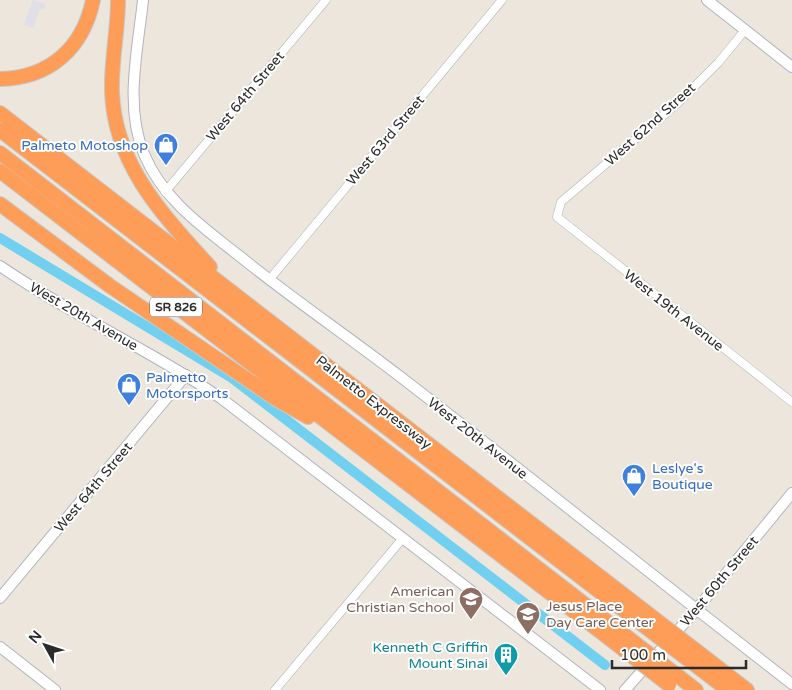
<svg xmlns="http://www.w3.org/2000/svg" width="792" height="690" font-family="'Varela Round',sans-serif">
  <rect width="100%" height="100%" fill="#ede6dd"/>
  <path fill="#e0dee6" d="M33 0 46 4 43 10 40 9 33 28 24 24Z"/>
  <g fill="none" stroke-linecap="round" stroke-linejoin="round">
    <path stroke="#71cfef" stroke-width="10" d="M0 238 232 378 605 665"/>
    <defs>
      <g id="street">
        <path d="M745 30 718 63 679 102 561 202 557 217 792 402"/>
        <path d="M165 192 326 0"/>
        <path d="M269 280 502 0"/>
        <path d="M275 690 403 538"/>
      </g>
      <g id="secondary">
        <path d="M143 0C138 49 124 106 144 154 163 200 204 228 242 258 294 300 349 337 402 378 533 479 662 583 792 684"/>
        <path d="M707 0 792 67"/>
        <path d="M0 266C71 315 151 350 222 399L600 690"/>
        <path d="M0 598 186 375"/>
        <path d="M0 647 55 690"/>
        <path d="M625 690 696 610 792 493"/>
      </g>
      <g id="highway">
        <path d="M118 0C118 31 111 61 112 91 114 165 164 216 210 267"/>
        <path d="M0 79C50 78 83 48 93 0"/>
        <path d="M0 113 651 616"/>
        <path d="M0 130 643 625"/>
        <path d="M0 153 631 640"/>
        <path d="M0 171 623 649"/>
        <path d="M0 204 110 286 276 399 308 417"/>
        <path d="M698 652 747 690"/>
        <path d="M690 661 728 690"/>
        <path d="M678 676 696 690"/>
      </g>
    </defs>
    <use href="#street" stroke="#b1b4bf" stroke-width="9"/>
    <use href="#secondary" stroke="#b1b4bf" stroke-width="12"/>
    <use href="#highway" stroke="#c8c8c8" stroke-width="16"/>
    <use href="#street" stroke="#fff" stroke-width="8"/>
    <use href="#secondary" stroke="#fff" stroke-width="10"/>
    <use href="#highway" stroke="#fe9d57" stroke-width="14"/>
    <defs>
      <g id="highway-bridge">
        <path d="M651 616 698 652"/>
        <path d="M643 625 690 661"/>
        <path d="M631 640 678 676"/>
        <path d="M623 649 669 685"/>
      </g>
    </defs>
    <use href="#highway-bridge" stroke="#c8c8c8" stroke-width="16" stroke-linecap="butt"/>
    <use href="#highway-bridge" stroke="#fe9d57" stroke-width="14"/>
  </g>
  <defs>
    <symbol id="shop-pin" viewBox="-11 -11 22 30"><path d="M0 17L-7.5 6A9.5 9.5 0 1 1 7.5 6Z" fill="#3f7fe0" stroke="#fff"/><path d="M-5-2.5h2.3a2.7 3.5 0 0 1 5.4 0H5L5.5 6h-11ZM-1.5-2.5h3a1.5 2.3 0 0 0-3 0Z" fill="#fff"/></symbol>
    <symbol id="school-pin" viewBox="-11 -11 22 30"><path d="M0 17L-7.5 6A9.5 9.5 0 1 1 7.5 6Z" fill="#8d6e63" stroke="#fff"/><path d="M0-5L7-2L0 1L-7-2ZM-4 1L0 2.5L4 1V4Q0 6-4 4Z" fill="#fff"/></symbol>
    <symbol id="building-pin" viewBox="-11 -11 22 30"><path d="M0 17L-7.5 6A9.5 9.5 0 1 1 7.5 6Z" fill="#0f9aa8" stroke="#fff"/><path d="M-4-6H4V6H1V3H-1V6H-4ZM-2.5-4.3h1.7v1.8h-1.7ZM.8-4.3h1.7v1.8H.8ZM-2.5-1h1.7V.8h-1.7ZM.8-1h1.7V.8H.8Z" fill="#fff"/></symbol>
  </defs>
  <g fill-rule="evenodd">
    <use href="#shop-pin" x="152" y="131" width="28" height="38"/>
    <use href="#shop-pin" x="115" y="371" width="28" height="38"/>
    <use href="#shop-pin" x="620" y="462" width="28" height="38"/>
    <use href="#school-pin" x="457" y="585" width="28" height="38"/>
    <use href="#school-pin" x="514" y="600" width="28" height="38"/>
    <use href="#building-pin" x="492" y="641" width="28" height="38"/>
  </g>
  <g text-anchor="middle" stroke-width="4" stroke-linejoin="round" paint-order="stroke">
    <rect fill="#fff" stroke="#6b6b6b" stroke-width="1" x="150" y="297.5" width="52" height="19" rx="4"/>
    <g font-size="12" font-weight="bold" fill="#2b2b2b">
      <text x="176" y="311">SR 826</text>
    </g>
    <g font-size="14" fill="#2b2b2b" stroke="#fff">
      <text transform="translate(245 96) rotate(-50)" y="5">West 64th Street</text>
      <text transform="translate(650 124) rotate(-42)" y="5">West 62nd Street</text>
      <text transform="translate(385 140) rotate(-50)" y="5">West 63rd Street</text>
      <text transform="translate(674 310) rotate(38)" y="5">West 19th Avenue</text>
      <text transform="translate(84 316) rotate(30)" y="5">West 20th Avenue</text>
      <text transform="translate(374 402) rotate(38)" y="5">Palmetto Expressway</text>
      <text transform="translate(478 438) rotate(38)" y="5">West 20th Avenue</text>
      <text transform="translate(93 487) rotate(-50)" y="5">West 64th Street</text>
      <text transform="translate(719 581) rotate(-50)" y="5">West 60th Street</text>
    </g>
    <g font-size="14" fill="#366cbe" stroke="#fff" text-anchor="start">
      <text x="148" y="150" text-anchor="end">Palmeto Motoshop</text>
      <text x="146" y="382">Palmetto<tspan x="146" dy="16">Motorsports</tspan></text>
      <text x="652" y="473">Leslye's<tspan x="652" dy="16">Boutique</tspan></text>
    </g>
    <g font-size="14" fill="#785e54" stroke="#fff" text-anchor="end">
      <text x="454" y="596">American<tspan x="454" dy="16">Christian School</tspan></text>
      <text x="546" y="611" text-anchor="start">Jesus Place<tspan x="546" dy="16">Day Care Center</tspan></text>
    </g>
    <g font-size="14" fill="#0d838f" stroke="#fff" text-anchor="end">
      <text x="488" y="652">Kenneth C Griffin<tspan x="488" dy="16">Mount Sinai</tspan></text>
    </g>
  </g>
  <g transform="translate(45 645) rotate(310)" stroke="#ffffff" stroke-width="4" paint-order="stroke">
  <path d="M0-4L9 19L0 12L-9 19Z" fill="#2b2b2b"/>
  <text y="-8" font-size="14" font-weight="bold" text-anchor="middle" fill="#2b2b2b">N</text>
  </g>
  <path d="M612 660v8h134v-8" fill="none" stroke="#2b2b2b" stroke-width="2.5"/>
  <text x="620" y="660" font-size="15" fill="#2b2b2b" stroke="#ffffff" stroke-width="4" paint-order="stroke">100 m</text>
</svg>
